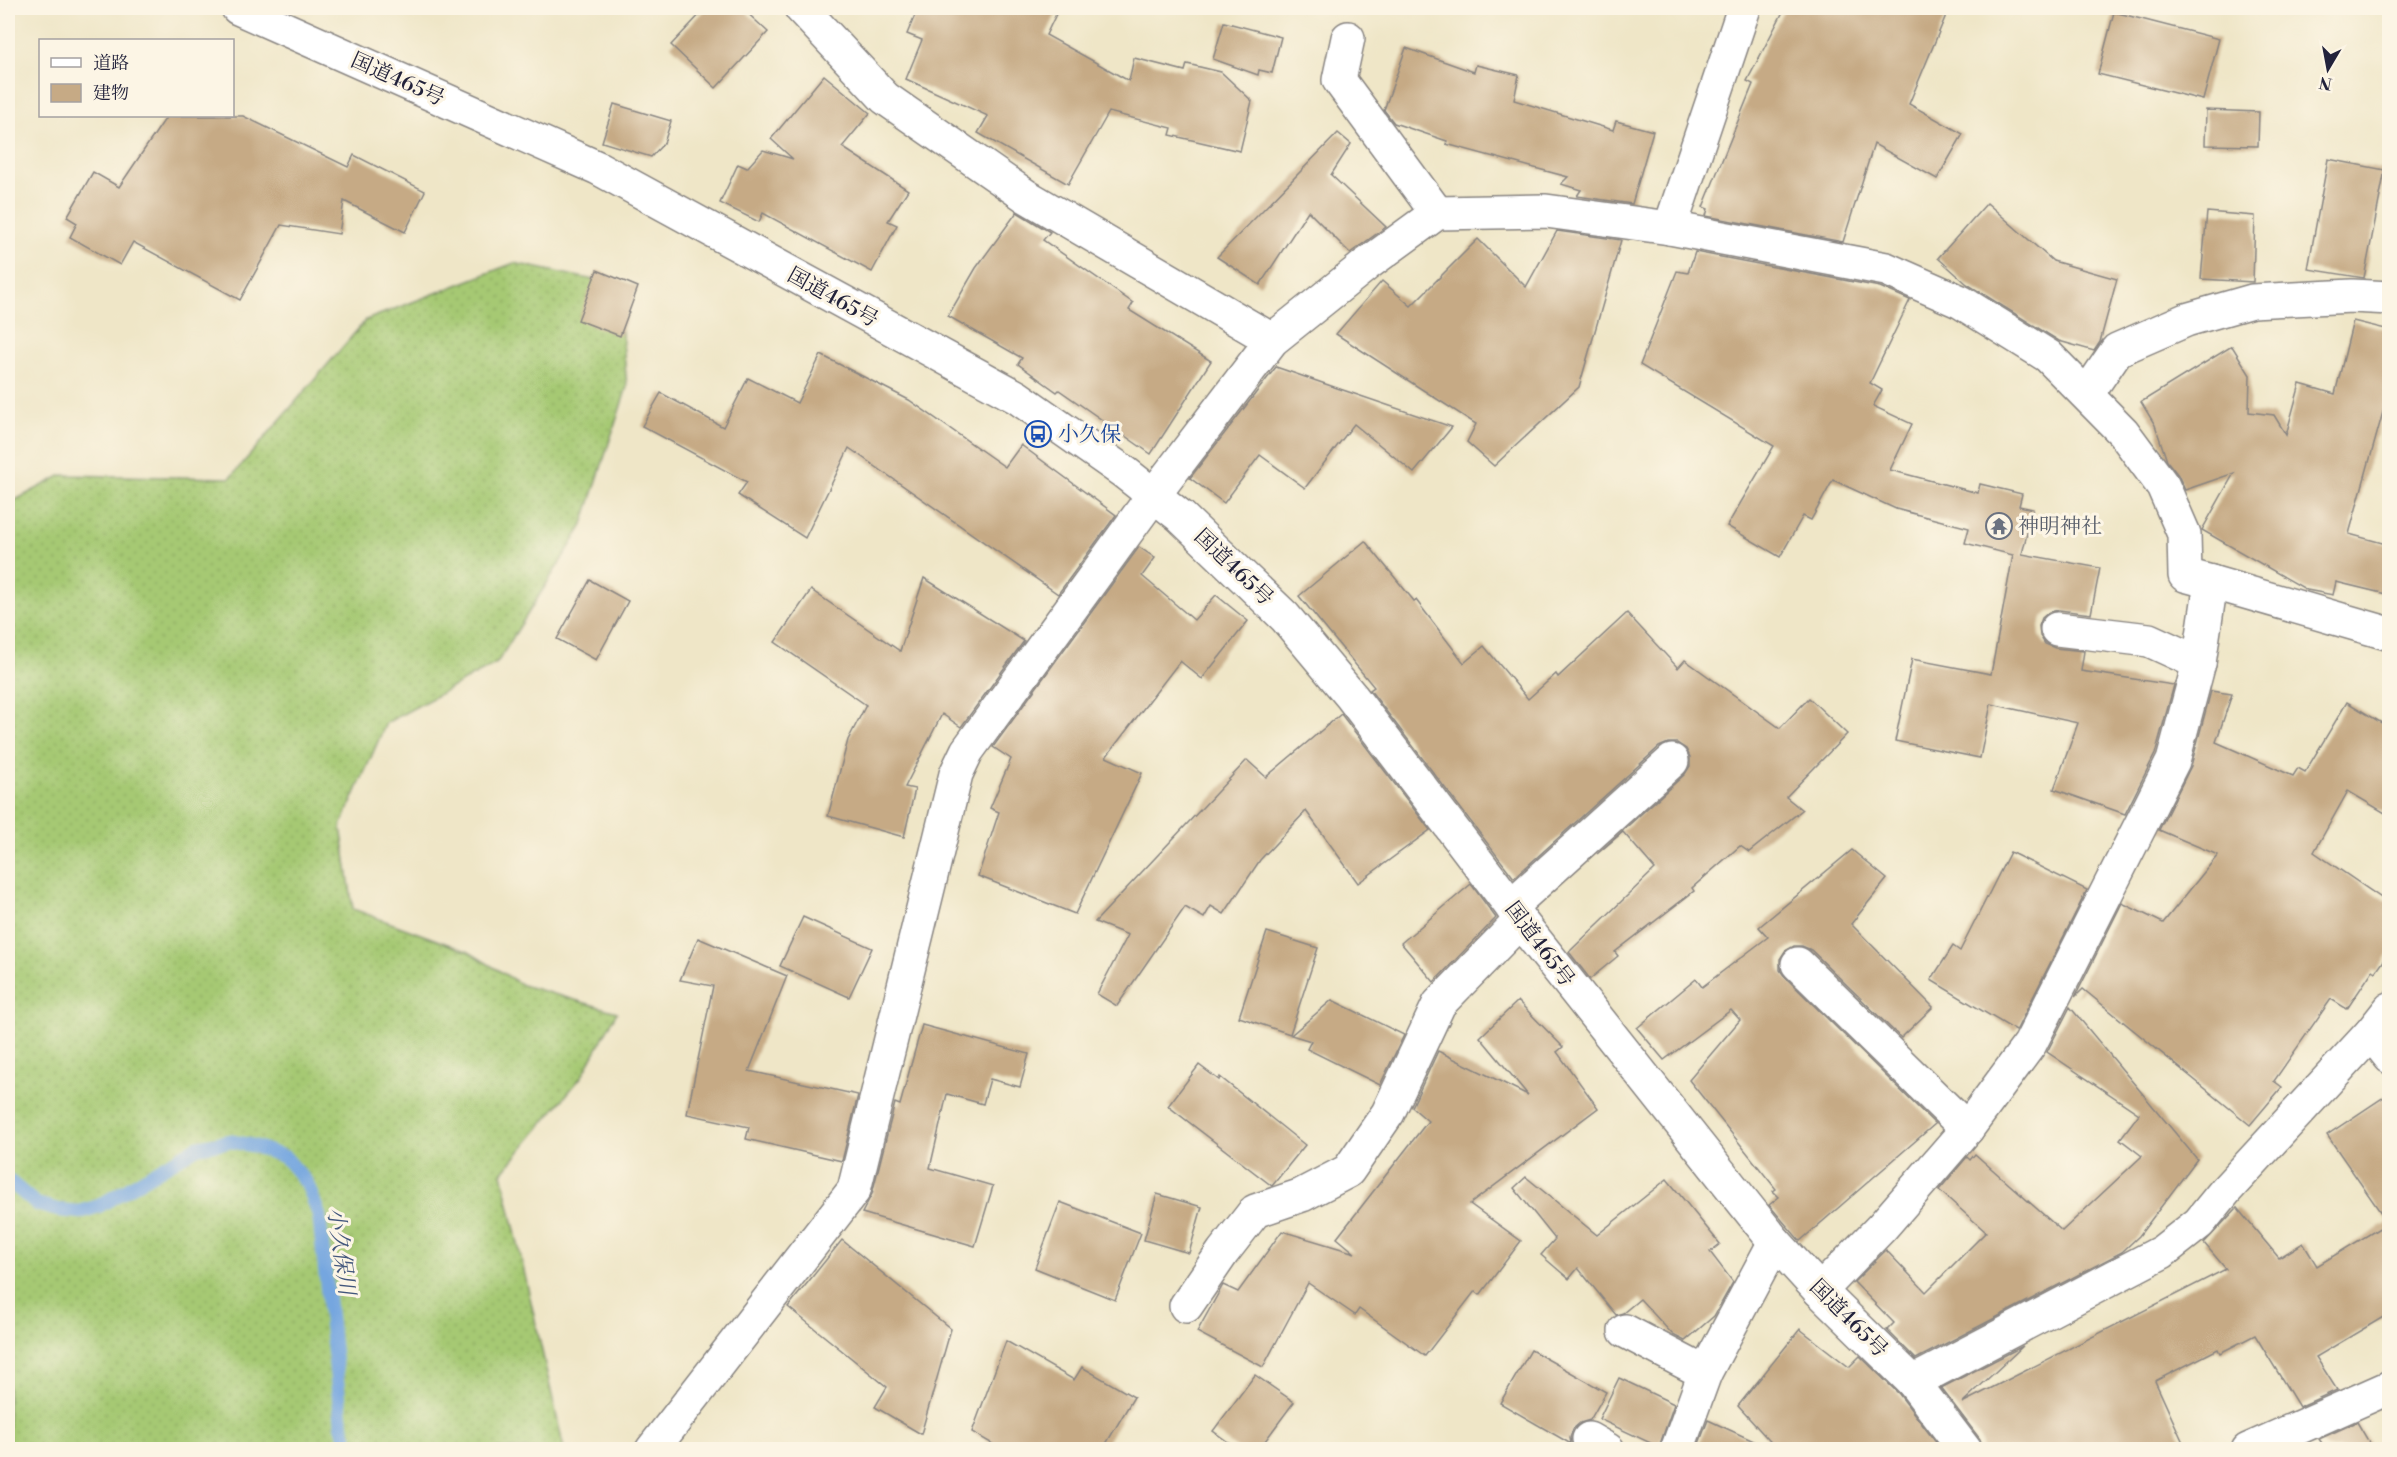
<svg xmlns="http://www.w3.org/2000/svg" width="2397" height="1457" font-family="'Libre Bodoni','Noto Serif JP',serif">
  <defs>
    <pattern id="grass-dots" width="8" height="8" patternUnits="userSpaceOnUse" patternTransform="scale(1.5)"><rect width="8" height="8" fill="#a6c973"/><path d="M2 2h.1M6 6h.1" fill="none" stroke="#8fac64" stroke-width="1.8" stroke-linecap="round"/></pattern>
  </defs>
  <rect width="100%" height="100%" fill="#fcf5e5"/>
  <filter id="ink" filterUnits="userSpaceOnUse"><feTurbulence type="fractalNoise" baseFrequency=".0167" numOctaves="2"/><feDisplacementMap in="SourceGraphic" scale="12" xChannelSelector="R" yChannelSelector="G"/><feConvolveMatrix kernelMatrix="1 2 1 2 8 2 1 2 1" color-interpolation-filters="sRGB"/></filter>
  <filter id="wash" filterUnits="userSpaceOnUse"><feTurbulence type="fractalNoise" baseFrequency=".008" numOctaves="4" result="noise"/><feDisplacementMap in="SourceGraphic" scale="24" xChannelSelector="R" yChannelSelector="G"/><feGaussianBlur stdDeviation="1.35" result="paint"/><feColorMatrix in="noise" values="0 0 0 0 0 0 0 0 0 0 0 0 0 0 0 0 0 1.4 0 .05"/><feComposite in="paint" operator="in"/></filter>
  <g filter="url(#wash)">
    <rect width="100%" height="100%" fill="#efe6c7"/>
    <path fill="url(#grass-dots)" stroke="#647657" stroke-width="1.5" d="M514 263 618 285 627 387 582 527 497 663 386 723 341 826 353 909 469 952 522 985 617 1012 582 1076 502 1173 564 1449 8 1450V504L62 475 230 478 366 320Z"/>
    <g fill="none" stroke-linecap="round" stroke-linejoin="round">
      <path stroke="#74a6df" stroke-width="14" d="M8 1180 36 1204 58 1210 80 1212 99 1206 197 1147 230 1141 254 1146 285 1157 307 1183 319 1215 342 1425 349 1450"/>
    </g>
    <g id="blocks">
      <g fill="#c6aa85">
        <path d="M706 8H742L768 32 716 88 671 45Z"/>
        <path d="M918 8H1059L1046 35 1129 81 1134 58 1185 71 1187 64 1221 72 1252 101 1240 151 1170 135 1172 128 1109 112 1068 184 978 133 988 116 906 79 922 40 907 34Z"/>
        <path d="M1785 8H1949L1909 104 1963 134 1937 179 1874 144 1843 242 1706 216 1708 209 1703 207 1753 84 1747 81Z"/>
        <path d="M2114 12 2219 39 2203 100 2098 74Z"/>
        <path d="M1224 22 1281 37 1272 73 1259 70 1258 75 1213 59Z"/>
        <path d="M1406 48 1474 72 1476 65 1519 75 1514 100 1613 130 1616 121 1653 131 1632 204 1577 196 1581 190 1561 184 1568 177 1446 144 1447 141 1394 123 1384 110Z"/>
        <path d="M824 75 870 113 842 147 908 190 888 221 897 225 872 272 763 213 759 222 720 203 738 164 747 168 763 150 793 159 771 139Z"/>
        <path d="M614 104 671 121 664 143 651 157 602 142Z"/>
        <path d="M2206 110 2259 112 2258 146 2205 145Z"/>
        <path d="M167 116H243L348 167 354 155 425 191 405 232 344 201 339 234 281 225 240 300 133 242 120 265 70 237 77 223 67 217 93 172 119 187Z"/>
        <path d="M1338 133 1351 144 1331 175 1386 227 1350 253 1308 211 1260 285 1217 257Z"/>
        <path d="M2328 159 2385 170 2364 278 2308 269Z"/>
        <path d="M1987 203 2053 261 2117 279 2100 342 2094 351 2059 341 1967 284 1938 258Z"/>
        <path d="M1017 212 1050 232 1043 240 1133 303 1129 310 1211 361 1151 454 1059 390 1057 392 1018 364 1022 358 948 316 976 268Z"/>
        <path d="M2207 212 2255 216 2253 282 2201 279Z"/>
        <path d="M1557 231 1621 240 1579 387 1494 466 1467 442 1476 424 1336 334 1382 281 1411 306 1478 239 1526 287Z"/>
        <path d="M1695 252 1880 287 1910 300 1870 383 1882 390 1873 406 1912 424 1890 470 1978 493 1980 484 2022 494 2019 506 2033 509 2022 554 2100 568 2091 614 2059 610 2049 612 2042 618 2039 626 2040 636 2045 644 2055 648 2084 651 2081 671 2174 685 2155 754 2125 814 2054 789 2078 723 1991 704 1980 758 1895 741 1912 659 1991 674 2013 555 1965 543 1969 528 1896 509 1833 480 1811 520 1803 516 1780 557 1727 526 1774 446 1640 365 1677 271 1688 273Z"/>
        <path d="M597 270 638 287 620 336 578 320Z"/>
        <path d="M2353 321 2390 330V387L2349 534 2390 545V595L2336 582 2333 595 2307 590 2202 530 2234 473 2185 490 2178 475 2167 461 2155 425 2141 402 2232 346 2250 375 2249 412 2274 415 2286 435 2300 384 2335 394Z"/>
        <path d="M821 355 909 400 1005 467 1021 445 1116 515 1058 594 849 448 805 538 738 495 747 482 642 426 661 393 723 427 748 378 797 403Z"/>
        <path d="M1276 367 1337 388 1452 427 1414 473 1354 424 1305 488 1260 455 1224 503 1190 478Z"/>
        <path d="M1365 541 1414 601 1416 600 1464 663 1484 646 1528 699 1556 674 1558 677 1627 613 1678 668 1685 660 1780 728 1809 698 1847 734 1786 797 1802 810 1749 852 1740 846 1692 888 1694 891 1615 952 1618 956 1590 979 1569 952 1655 869 1623 832 1597 854 1685 774 1690 766V757L1686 749 1677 743H1668L1659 747 1514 878 1370 690 1374 687 1299 596Z"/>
        <path d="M1139 547 1155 558 1142 576 1194 620 1216 595 1248 621 1202 679 1180 661 1106 757 1142 773 1075 914 978 876 999 812 990 808 1011 759 993 747Z"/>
        <path d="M924 578 1024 641 961 727 942 714 905 787 915 789 904 837 828 816 848 740 866 705 775 642 811 590 900 651Z"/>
        <path d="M590 580 628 601 596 660 557 639Z"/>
        <path d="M2211 691 2232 694 2216 742 2293 776 2298 768 2305 772 2347 702 2390 728V816L2348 791 2314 852 2390 904V952L2376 972 2373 970 2347 1009 2331 999 2274 1081 2282 1087 2250 1125 2083 989 2075 997 2122 903 2163 923 2218 855 2159 830 2191 766Z"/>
        <path d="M1341 714 1430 830 1358 883 1306 811 1260 860 1224 914 1211 906 1204 918 1185 907 1117 1006 1097 994 1128 935 1095 922 1247 760 1266 777Z"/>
        <path d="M1852 850 1887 879 1851 924 1933 1007 1901 1038 1811 950 1802 946H1794L1785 951 1780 959V970L1785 977 1935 1124 1800 1241 1769 1205 1779 1197 1773 1191 1776 1189 1689 1080 1740 1020 1731 1010 1664 1060 1637 1028 1696 979 1702 987 1768 937 1759 927Z"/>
        <path d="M2010 852 2087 890 2016 1031 1931 980 1953 946 1960 951Z"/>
        <path d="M1471 884 1496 918 1434 982 1401 943Z"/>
        <path d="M803 917 872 948 849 997 780 966Z"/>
        <path d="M1267 932 1318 948 1290 1034 1239 1017Z"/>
        <path d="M698 938 787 976 749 1071 858 1095 842 1161 746 1139 749 1127 687 1114 713 986 680 980Z"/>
        <path d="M1332 1000 1404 1035 1380 1085 1307 1049 1311 1041 1291 1035Z"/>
        <path d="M1518 1001 1563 1047 1557 1052 1598 1108 1470 1204 1521 1241 1480 1295 1475 1291 1425 1356 1359 1309 1355 1315 1308 1283 1263 1367 1197 1332 1223 1285 1238 1292 1282 1231 1355 1253 1337 1238 1428 1121 1412 1107 1438 1051 1528 1095 1480 1037Z"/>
        <path d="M2070 1007 2197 1159 2139 1236 2122 1252 1916 1359 1887 1330 1894 1323 1854 1282 1886 1250 1926 1292 1986 1232 1939 1190 1967 1157 1970 1160 1975 1154 2062 1231 2142 1156 2120 1139 2139 1114 2047 1052Z"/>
        <path d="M922 1025 1029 1054 1020 1087 990 1079 983 1104 947 1094 930 1168 993 1186 975 1246 862 1213 872 1194 895 1103 900 1105Z"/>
        <path d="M1199 1065 1219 1080 1220 1077 1305 1145 1272 1186 1168 1106Z"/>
        <path d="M2390 1093V1313L2316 1357 2337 1390 2299 1407 2255 1335 2220 1353 2218 1349 2155 1381 2186 1449H1983L1980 1439 1941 1388 2023 1346 1962 1403 2226 1269 2204 1243 2237 1208 2279 1258 2303 1243 2317 1266 2388 1223 2327 1135Z"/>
        <path d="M1526 1177 1597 1235 1667 1179 1720 1244 1710 1252 1733 1282 1714 1316 1685 1341 1673 1335 1640 1299 1623 1313 1616 1315 1578 1268 1569 1279 1541 1255 1555 1239 1514 1188Z"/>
        <path d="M1157 1194 1202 1207 1189 1253 1144 1240Z"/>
        <path d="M1060 1202 1141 1233 1115 1300 1035 1268Z"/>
        <path d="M842 1240 951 1329 921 1434 875 1407 887 1387 788 1307Z"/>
        <path d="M1800 1329 1849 1367 1860 1356 1899 1394 1941 1449H1777L1738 1406Z"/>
        <path d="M1006 1341 1074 1380 1082 1367 1134 1397 1103 1449H1001L972 1432Z"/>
        <path d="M1531 1350 1606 1392 1590 1420 1580 1423 1573 1429 1570 1438 1571 1444 1500 1403Z"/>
        <path d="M1255 1375 1294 1402 1259 1449H1238L1213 1431Z"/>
        <path d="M1619 1378 1674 1404 1659 1447 1599 1419Z"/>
        <path d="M1708 1420 1771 1449H1697Z"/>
        <path d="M2357 1422 2373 1449H2326L2319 1439Z"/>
      </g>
    </g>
  </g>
  <g filter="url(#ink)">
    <use href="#blocks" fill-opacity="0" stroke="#888481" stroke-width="1.5"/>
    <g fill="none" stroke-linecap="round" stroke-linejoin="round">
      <defs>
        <g id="minor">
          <path d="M801 8 885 98 1026 196 1272 340"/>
          <path d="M1348 38 1339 80 1437 213"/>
          <path d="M1670 228 1744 8"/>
          <path d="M2087 394 2117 350 2186 320 2252 301 2352 296 2390 298"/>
          <path d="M2211 582 2390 634"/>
          <path d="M2057 629 2149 640 2199 663"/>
          <path d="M1511 906 1672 761"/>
          <path d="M1798 964 1967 1129"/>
          <path d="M2371 1033 2390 1057"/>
          <path d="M1186 1306 1223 1252 1255 1211 1302 1195 1348 1171 1388 1113 1439 1004 1520 921"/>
          <path d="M1625 1331 1705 1373"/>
          <path d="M1913 1382 2162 1252 2199 1223 2226 1190 2371 1033 2390 1009"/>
          <path d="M1589 1439 1608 1450"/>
          <path d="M652 1450 854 1190 956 774 967 751 1153 496 1272 340 1367 264 1437 213 1546 211 1670 228 1886 269 1961 302 2048 356 2123 432 2163 486 2184 534 2185 575 2211 582 2199 663 2173 761 2030 1044 1967 1129 1882 1227 1820 1291"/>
          <path d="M1677 1450 1705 1373 1775 1242"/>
          <path d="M2248 1450 2390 1387"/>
        </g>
        <path id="highway" d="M238 8 598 168 1017 397 1124 472 1180 516 1285 617 1352 697 1511 906 1520 921 1775 1242 1820 1291 1913 1382 1965 1450"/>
      </defs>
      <use href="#minor" stroke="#888481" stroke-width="36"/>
      <use href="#highway" stroke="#888481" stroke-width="36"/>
      <use href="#minor" stroke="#fff" stroke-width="33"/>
      <use href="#highway" stroke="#fff" stroke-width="33"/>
    </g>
  </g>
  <defs>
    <symbol id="bus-ring" viewBox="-11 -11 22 22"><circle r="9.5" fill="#fcf5e5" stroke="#1a4fb4" stroke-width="1.5"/><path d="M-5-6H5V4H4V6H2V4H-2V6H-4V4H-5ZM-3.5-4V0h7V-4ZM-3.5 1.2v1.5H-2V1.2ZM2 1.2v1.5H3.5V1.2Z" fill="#1a4fb4"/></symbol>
    <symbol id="temple-ring" viewBox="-11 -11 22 22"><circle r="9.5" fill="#fcf5e5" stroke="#6b7280" stroke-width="1.5"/><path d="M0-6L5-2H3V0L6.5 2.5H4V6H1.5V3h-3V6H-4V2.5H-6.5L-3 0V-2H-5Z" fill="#6b7280"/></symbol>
  </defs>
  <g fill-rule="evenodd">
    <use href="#bus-ring" x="1023" y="419" width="30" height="30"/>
    <use href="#temple-ring" x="1984" y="511" width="30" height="30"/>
  </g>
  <g text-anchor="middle" stroke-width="6" stroke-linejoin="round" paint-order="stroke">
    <g font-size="21" fill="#22223b" stroke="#fcf5e5">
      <text transform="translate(398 79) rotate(24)" y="7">国道465号</text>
      <text transform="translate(833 297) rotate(29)" y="7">国道465号</text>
      <text transform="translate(1234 567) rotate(44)" y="7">国道465号</text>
      <text transform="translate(1540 944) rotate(53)" y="7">国道465号</text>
      <text transform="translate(1849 1318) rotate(45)" y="7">国道465号</text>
    </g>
    <g font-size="21" fill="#164399" stroke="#fcf5e5" text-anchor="start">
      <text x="1058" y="441">小久保</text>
    </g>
    <g font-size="21" fill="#5b616d" stroke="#fcf5e5" text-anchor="start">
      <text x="2018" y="533">神明神社</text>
    </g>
    <g font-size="22" font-style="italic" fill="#43577d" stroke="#fcf5e5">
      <text transform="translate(342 1251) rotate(82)" y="8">小久保川</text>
    </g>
  </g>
  <rect width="2397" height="1457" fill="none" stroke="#fcf5e5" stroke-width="30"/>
  <rect x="39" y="39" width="195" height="78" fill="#fcf5e5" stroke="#a5a1a1" stroke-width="1.5"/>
  <rect x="51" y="58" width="30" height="9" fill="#ffffff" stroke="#a5a1a1" stroke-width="1.5"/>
  <text x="93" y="69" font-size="18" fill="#22223b">道路</text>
  <rect x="51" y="84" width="30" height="18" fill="#c6aa85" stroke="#a5a1a1" stroke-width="1.5"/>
  <text x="93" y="99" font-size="18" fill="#22223b">建物</text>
  <g transform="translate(2328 69) rotate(190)" stroke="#fcf5e5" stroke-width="4.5" paint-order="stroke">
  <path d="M0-4.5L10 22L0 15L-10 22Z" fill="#22223b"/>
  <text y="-9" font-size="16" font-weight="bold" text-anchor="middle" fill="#22223b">N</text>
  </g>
</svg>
